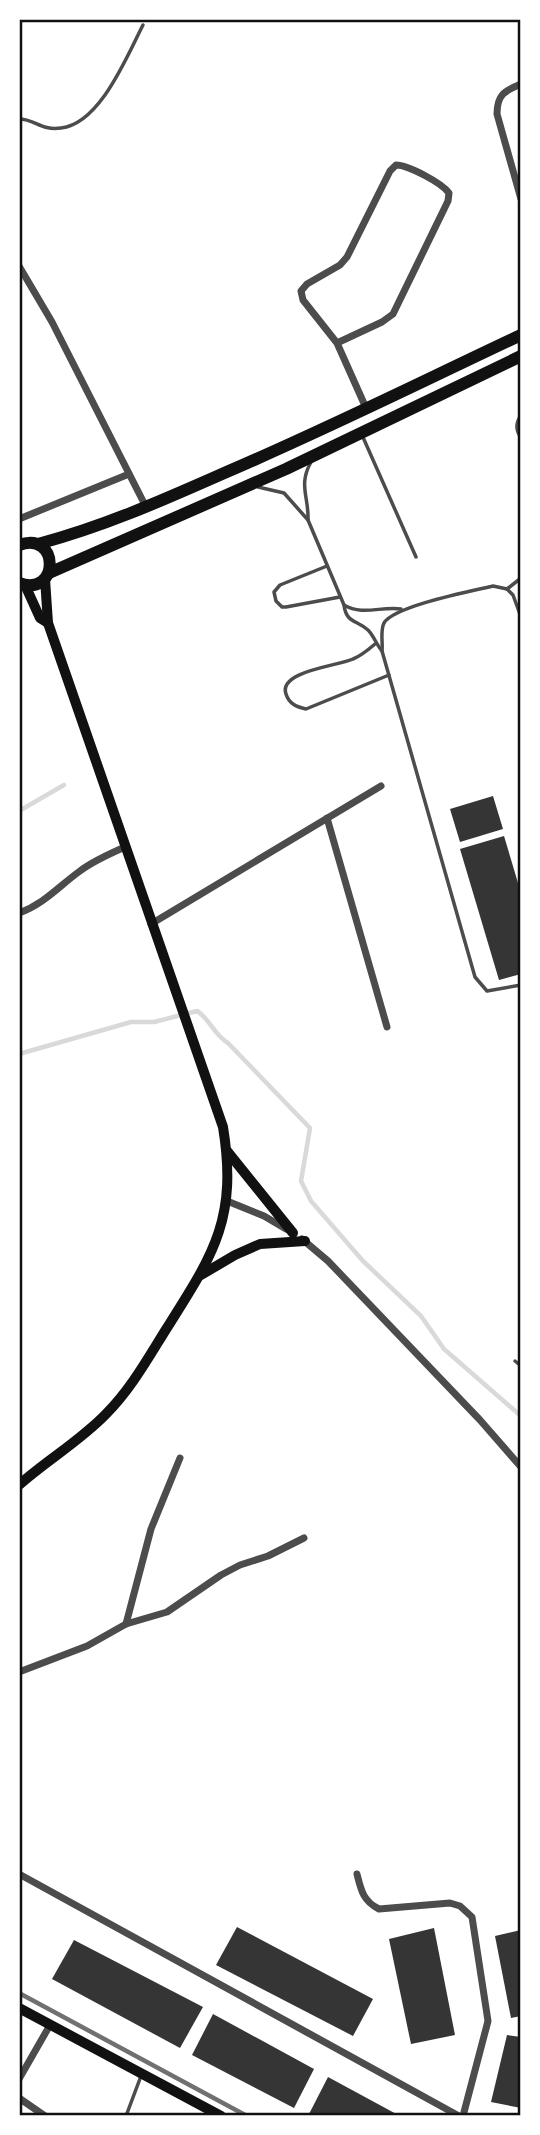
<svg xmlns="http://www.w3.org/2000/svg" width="540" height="2135" font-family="'Archivo Narrow',sans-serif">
  <rect width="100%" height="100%" fill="#fff"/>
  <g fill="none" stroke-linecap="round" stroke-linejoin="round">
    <g stroke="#d9d9d9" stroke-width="4.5">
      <path d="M19 811 64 785"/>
      <path d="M19 1054 131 1022H154L197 1011C210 1019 214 1035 228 1043L310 1128 301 1181 311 1201 363 1261 421 1316 444 1349 521 1416"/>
    </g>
  </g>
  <g fill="#353535">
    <path d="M493 796 503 829 460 842 450 809Z"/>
    <path d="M504 836 521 893V974L499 980 460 849Z"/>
    <path d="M237 1927 373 1999 353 2036 216 1965Z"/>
    <path d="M434 1928 455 2035 411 2044 389 1939Z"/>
    <path d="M521 1930V2016L511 2018 495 1936Z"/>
    <path d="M74 1940 203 2007 180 2048 52 1979Z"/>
    <path d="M213 2014 314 2069 294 2108 192 2055Z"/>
    <path d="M507 2035 521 2037V2108L491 2102Z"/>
    <path d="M328 2077 400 2116H313L309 2114Z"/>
  </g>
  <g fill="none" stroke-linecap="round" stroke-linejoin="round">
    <g stroke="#4c4c4c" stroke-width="3.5">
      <path d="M19 119C35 119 41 131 61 128 100 124 127 56 143 25"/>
      <path d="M521 415C516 423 515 429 521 438"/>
      <path d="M362 435 416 557"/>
      <path d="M258 487 284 493 308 520 344 605C346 623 357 620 368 630 374 636 376 644 382 651"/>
      <path d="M308 520C309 497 298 485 311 462"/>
      <path d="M327 566 280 585 274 592 276 601 282 607H286L340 597"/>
      <path d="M507 589 493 586C472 591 394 606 384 623 380 631 383 642 382 651L475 977 487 991 521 985"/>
      <path d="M507 589 513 595 521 617"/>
      <path d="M507 589 521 578"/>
      <path d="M344 605C363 616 381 606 401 609"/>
      <path d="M375 644C368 650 361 656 353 659 338 666 278 671 286 694 289 704 297 707 306 709L389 675"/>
      <path d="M515 1361 521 1366"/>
      <path d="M126 2116 141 2076"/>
    </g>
    <g stroke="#4c4c4c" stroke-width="7">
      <path d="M521 84C504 91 497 95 497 114L521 199"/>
      <path d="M19 266 52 322 146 507"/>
      <path d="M337 343 382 322 393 314 448 201 449 193C442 183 408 165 396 165L390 171 347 257 340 265 307 284 301 291 303 300 337 343 366 408"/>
      <path d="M19 519 129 474"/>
      <path d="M327 818 387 1027"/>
      <path d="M19 913C44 904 59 886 80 871 93 861 109 854 125 847"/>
      <path d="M151 924 381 786"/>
      <path d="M227 1201 264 1216 286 1229"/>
      <path d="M302 1239 328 1261 480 1420 521 1467"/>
      <path d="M126 1624 151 1529 180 1458"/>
      <path d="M19 1672 87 1646 126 1624 167 1612 221 1575 240 1565 268 1556 304 1538"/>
      <path d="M19 1874 459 2116"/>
      <path d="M357 1874C361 1890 363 1901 379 1909L450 1903 460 1906 472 1917 488 2021 463 2116"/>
      <path d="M19 2079 50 2025"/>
      <path d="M19 2098 45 2116"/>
    </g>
    <g stroke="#111" stroke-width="10">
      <path d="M25 585 40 618 48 623"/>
      <path d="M227 1151 293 1233"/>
      <path d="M201 1275 235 1255 260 1244 305 1241"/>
      <path d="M19 1485C47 1460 80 1441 106 1414 130 1390 147 1360 165 1331 213 1255 238 1220 223 1127L48 623 45 579"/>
      <path d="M19 2008 221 2116"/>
    </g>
    <g stroke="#111" stroke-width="12">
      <path d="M38 544C102 527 161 501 222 474 323 431 421 382 521 335"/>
      <path d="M19 545C60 530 60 598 19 583"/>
      <path d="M49 573 286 469 521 356"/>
    </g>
    <path stroke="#707070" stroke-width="4.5" d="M19 1993 247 2116"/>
  </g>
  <rect width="540" height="2135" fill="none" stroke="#ffffff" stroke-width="42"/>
  <rect x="21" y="21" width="498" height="2093" fill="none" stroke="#111" stroke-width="2.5"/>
</svg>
